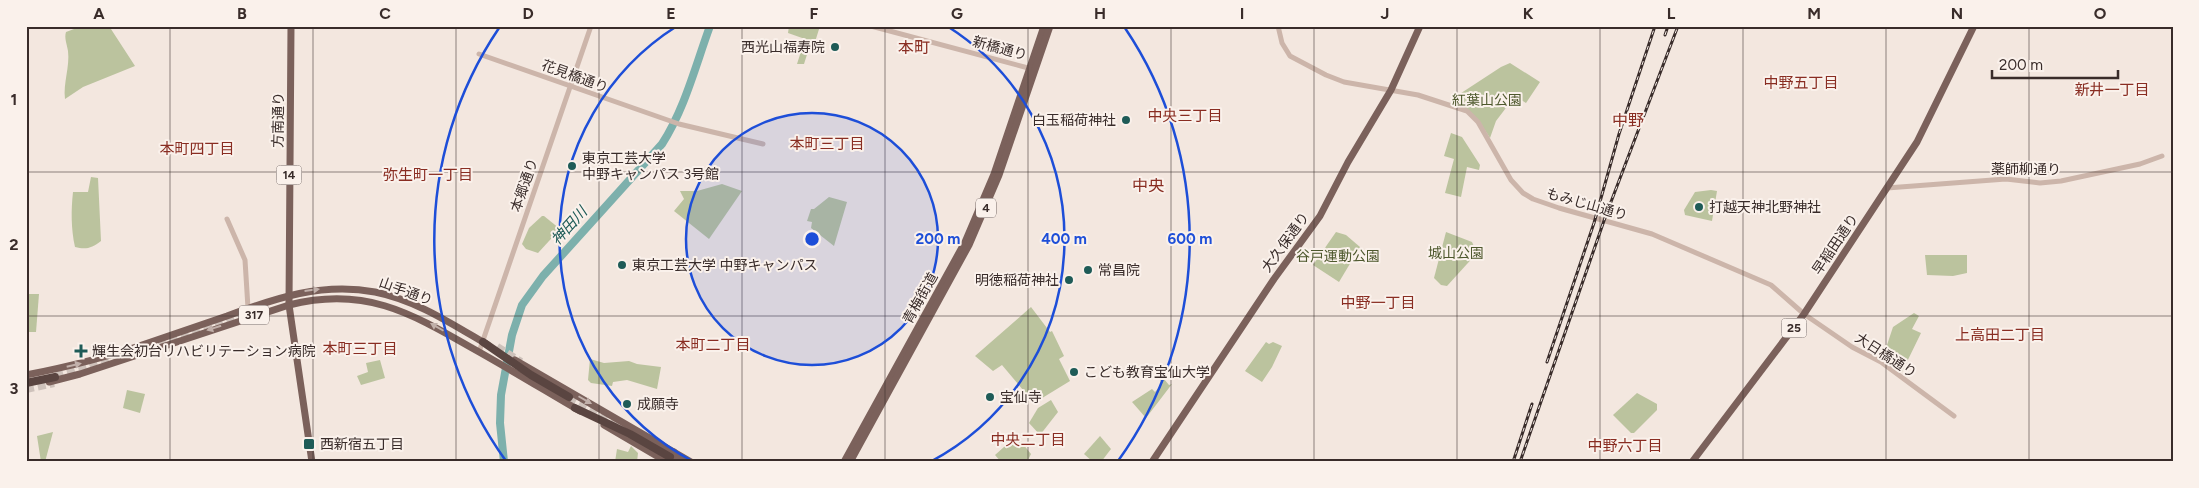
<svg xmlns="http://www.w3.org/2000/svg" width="2199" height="488" font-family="Figtree,'Noto Sans JP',sans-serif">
  <rect width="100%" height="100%" fill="#f3e7df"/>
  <g fill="#bbc39e">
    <path d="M82 26H109L135 66 83 87 65 99C63 83 70 67 68 51 67 44 64 38 66 32Z"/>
    <path d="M789 26H820L815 42H811L804 64H797L805 39 788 33Z"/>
    <path d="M1510 63 1540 82 1526 103 1515 96 1496 121 1490 138C1478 119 1474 111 1453 103L1452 99 1501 67Z"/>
    <path d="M1451 133 1462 137 1480 165 1479 170 1467 167 1461 197 1445 193 1454 159 1444 156Z"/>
    <path d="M91 177 98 178 101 241C92 248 86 250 75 247 71 229 71 210 73 192H88Z"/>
    <path d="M722 184 742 191 709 239 674 211 684 199 680 191H697Z"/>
    <path d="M1711 190 1717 191 1712 221 1685 215 1684 210 1695 192Z"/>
    <path d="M829 197 847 202 834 246 811 228 812 222 807 221 811 209H814Z"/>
    <path d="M542 216H544L560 229 538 253 526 249 522 244 529 228Z"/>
    <path d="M1336 232 1346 235 1360 247 1339 282 1313 265Z"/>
    <path d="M1446 232 1472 242 1477 253 1447 286 1441 285 1434 278Z"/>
    <path d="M1925 255H1967V273L1953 276 1927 275Z"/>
    <path d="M26 294H39L36 332H26Z"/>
    <path d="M1031 307 1050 332 1052 331 1064 356 1059 359 1070 381 1034 403 1002 365 993 371 975 356Z"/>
    <path d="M1914 313 1919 316 1912 329 1921 333 1902 372 1892 365 1896 359 1885 351 1893 327Z"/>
    <path d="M1266 342 1269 344 1273 342 1282 346 1272 367 1262 382 1245 371Z"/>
    <path d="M590 359 604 363 629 361 637 364 661 367 657 389 627 380 613 382 612 386 591 383 588 380Z"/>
    <path d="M380 360 385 378 361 385 357 376 368 372 366 363Z"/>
    <path d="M1164 379 1169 385 1172 384 1146 418 1132 402 1152 389 1155 392 1162 384 1160 380Z"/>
    <path d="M127 390 145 394 140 413 123 408Z"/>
    <path d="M1637 393 1657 404V410L1634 433H1631L1613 415Z"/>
    <path d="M1051 400 1058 412 1040 435 1029 423 1038 408Z"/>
    <path d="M53 432 45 462H41L37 436Z"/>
    <path d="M1100 436 1111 449 1101 462H1093L1084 454Z"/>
    <path d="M1014 438 1019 439 1031 454 1027 462H1001L995 455Z"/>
    <path d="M631 446 638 453 637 462H615L617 449 628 452Z"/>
  </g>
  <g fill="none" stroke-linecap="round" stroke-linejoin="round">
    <path stroke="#7db0ac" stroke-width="8" d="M504 462 500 423 501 395 512 335 522 305 543 276 662 144C685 108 695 67 710 26"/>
    <g stroke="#cec2bb" stroke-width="8" stroke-dasharray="8 4" stroke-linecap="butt">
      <path d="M497 347 521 362"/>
      <path d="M90 367 246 316"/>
      <path d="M55 374 94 363"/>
      <path d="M26 389 54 383"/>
      <path d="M569 397 620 424"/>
    </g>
    <g stroke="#ccb5aa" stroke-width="5">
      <path d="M871 26 1032 69"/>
      <path d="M1278 26 1282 43 1290 56 1326 75 1344 82 1418 95 1467 111 1478 122 1511 180 1523 193 1533 199 1559 208 1652 234 1771 285 1804 314 1852 347 1881 362 1954 416"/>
      <path d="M479 54 679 124 763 144"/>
      <path d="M1887 188 2006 179 2040 183 2061 181 2140 164 2162 156"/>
      <path d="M227 219 245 260 248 308"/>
      <path d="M479 352 591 26"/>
    </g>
    <g stroke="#7b615b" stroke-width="7">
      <path d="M291 26 289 305 312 462"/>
      <path d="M515 360 691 462"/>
      <path d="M26 375C67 367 108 357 148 343 174 334 200 325 227 316 276 298 322 282 375 292 416 300 452 324 488 345"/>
      <path d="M49 382 80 374 289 305C364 286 409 312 472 348 508 368 544 390 580 411"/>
      <path d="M604 425 667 462"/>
      <path d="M673 462 676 457 674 452"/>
      <path d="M844 462 965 242 994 174 1044 26"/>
      <path d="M850 462 969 245 999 175 1050 26"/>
      <path d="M1152 462 1274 279 1320 216 1348 162 1391 90 1420 26"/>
      <path d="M1692 462 1804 314 1917 142 1974 26"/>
    </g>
    <g stroke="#5a4541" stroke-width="8">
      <path d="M483 342 531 375 569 397"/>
      <path d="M26 383 55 377"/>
      <path d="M575 408 630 434 670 457"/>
    </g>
    <defs>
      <g id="rail">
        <path d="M1665 35 1668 26"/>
        <path d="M1547 362 1594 223 1619 134 1655 26"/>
        <path d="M1513 462 1532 404"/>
        <path d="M1520 462 1606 215 1678 26"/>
      </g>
    </defs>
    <use href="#rail" stroke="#392c2a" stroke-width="3"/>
    <use href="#rail" stroke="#faf1eb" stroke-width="1" stroke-dasharray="4" stroke-linecap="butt"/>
  </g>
  <defs><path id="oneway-solid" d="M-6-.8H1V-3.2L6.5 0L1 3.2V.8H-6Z" transform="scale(1.25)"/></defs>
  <g fill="#c1b0aa">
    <use href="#oneway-solid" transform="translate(312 290) rotate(-7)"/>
    <use href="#oneway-solid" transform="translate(437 327) rotate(-150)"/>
    <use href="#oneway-solid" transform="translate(214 328) rotate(162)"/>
    <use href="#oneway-solid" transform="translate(74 365) rotate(-13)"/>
    <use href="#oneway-solid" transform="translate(585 400) rotate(30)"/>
  </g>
  <path fill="none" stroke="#392c2a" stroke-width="1" stroke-opacity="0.55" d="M170 26V462M313 26V462M456 26V462M599 26V462M742 26V462M885 26V462M1028 26V462M1171 26V462M1314 26V462M1457 26V462M1600 26V462M1743 26V462M1886 26V462M2029 26V462M26 172H2173M26 316H2173"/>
  <circle cx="812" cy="239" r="126" fill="#1d4ed8" fill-opacity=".12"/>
  <g fill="none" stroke="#1d4ed8" stroke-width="2.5">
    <circle cx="812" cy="239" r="126"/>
    <path d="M694 462A252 252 0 0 1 677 26M947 26A252 252 0 0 1 930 462"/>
    <path d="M506 461A378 378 0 0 1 499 28M1125 28A378 378 0 0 1 1118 461"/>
  </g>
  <g fill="#1e5b57" stroke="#faf1eb" stroke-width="2">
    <circle cx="835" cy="47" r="5"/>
    <circle cx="1126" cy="120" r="5"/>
    <circle cx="572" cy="166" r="5"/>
    <circle cx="1699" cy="207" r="5"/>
    <circle cx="622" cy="265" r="5"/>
    <circle cx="1088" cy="270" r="5"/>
    <circle cx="1069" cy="280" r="5"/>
    <path d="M78.5 343.5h5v5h5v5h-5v5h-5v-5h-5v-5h5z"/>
    <circle cx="1074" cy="372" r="5"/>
    <circle cx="990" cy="397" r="5"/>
    <circle cx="627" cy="404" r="5"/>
    <rect x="303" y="438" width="12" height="12" rx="2.5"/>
  </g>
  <g text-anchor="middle" stroke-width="4" stroke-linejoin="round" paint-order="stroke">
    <g fill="#faf1eb" stroke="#736764" stroke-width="1">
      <rect x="276.5" y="165.5" width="25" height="19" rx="4"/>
      <rect x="976" y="198.5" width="20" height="19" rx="4"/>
      <rect x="239" y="305.5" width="30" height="19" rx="4"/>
      <rect x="1781.5" y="318.5" width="25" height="19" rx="4"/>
    </g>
    <g font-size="12" font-weight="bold" fill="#392c2a">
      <text x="289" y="179">14</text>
      <text x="986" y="212">4</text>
      <text x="254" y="319">317</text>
      <text x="1794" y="332">25</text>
    </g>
    <g font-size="14" fill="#392c2a" stroke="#faf1eb" text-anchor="start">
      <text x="825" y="52" text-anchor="end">西光山福寿院</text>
      <text x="1116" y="125" text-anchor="end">白玉稲荷神社</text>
      <text x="582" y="163">東京工芸大学<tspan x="582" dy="16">中野キャンパス 3号館</tspan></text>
      <text x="1709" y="212">打越天神北野神社</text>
      <text x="632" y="270">東京工芸大学 中野キャンパス</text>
      <text x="1098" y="275">常昌院</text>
      <text x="1059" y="285" text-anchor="end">明徳稲荷神社</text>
      <text x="92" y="356">輝生会初台リハビリテーション病院</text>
      <text x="1084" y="377">こども教育宝仙大学</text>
      <text x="1000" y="402">宝仙寺</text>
      <text x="637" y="409">成願寺</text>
      <text x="320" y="449">西新宿五丁目</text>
    </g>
    <g font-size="14" fill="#392c2a" stroke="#faf1eb">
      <text transform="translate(1000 48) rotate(15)" y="5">新橋通り</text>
      <text transform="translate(575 76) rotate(20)" y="5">花見橋通り</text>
      <text transform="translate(278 120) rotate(-89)" y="5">方南通り</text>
      <text x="2026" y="174">薬師柳通り</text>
      <text transform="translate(524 185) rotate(-71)" y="5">本郷通り</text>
      <text transform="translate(1587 204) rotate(16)" y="5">もみじ山通り</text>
      <text transform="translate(1285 242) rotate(-54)" y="5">大久保通り</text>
      <text transform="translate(1835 244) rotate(-56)" y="5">早稲田通り</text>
      <text transform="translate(406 291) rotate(20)" y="5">山手通り</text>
      <text transform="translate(920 298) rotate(-61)" y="5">青梅街道</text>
      <text transform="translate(1886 355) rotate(33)" y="5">大日橋通り</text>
    </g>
    <g font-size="14" fill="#4e582d" stroke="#faf1eb">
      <text x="1487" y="105">紅葉山公園</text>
      <text x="1456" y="258">城山公園</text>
      <text x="1338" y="261">谷戸運動公園</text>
    </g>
    <g font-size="15" fill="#892d22" stroke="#faf1eb">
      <text x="1801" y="88">中野五丁目</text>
      <text x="2112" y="95">新井一丁目</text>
      <text x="1185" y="121">中央三丁目</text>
      <text x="827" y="149">本町三丁目</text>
      <text x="197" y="154">本町四丁目</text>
      <text x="428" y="180">弥生町一丁目</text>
      <text x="1378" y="308">中野一丁目</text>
      <text x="2000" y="340">上高田二丁目</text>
      <text x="713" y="350">本町二丁目</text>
      <text x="360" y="354">本町三丁目</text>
      <text x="1028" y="445">中央二丁目</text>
      <text x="1625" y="451">中野六丁目</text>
    </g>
    <g font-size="15" font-style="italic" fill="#1e5b57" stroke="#faf1eb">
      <text transform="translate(569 226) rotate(-48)" y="5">神田川</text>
    </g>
    <g font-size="16" fill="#892d22" stroke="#faf1eb">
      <text x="914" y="53">本町</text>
      <text x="1628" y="126">中野</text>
      <text x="1148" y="191">中央</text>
    </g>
  </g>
  <circle cx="812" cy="239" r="8" fill="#1d4ed8" stroke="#faf1eb" stroke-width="2.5"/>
  <g font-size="15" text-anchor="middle" font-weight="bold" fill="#1d4ed8" stroke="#faf1eb" stroke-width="4" stroke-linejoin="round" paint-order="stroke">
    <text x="938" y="244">200 m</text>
    <text x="1064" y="244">400 m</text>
    <text x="1190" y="244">600 m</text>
  </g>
  <rect width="2199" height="488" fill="none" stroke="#faf1eb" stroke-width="55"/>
  <path d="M1992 70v8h126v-8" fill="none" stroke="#392c2a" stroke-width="2.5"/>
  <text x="1999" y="70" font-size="15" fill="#392c2a" stroke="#faf1eb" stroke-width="4" paint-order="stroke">200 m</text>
  <rect x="28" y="28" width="2144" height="432" fill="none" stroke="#392c2a" stroke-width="2"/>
  <g font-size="16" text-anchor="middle" font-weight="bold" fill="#392c2a">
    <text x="99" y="19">A</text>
    <text x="242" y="19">B</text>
    <text x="385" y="19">C</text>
    <text x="528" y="19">D</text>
    <text x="671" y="19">E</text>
    <text x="814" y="19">F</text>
    <text x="957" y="19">G</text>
    <text x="1100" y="19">H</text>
    <text x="1242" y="19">I</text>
    <text x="1385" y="19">J</text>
    <text x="1528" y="19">K</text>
    <text x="1671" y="19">L</text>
    <text x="1814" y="19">M</text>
    <text x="1957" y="19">N</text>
    <text x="2100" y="19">O</text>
    <text x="14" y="105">1</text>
    <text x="14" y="250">2</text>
    <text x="14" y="394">3</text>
  </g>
</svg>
